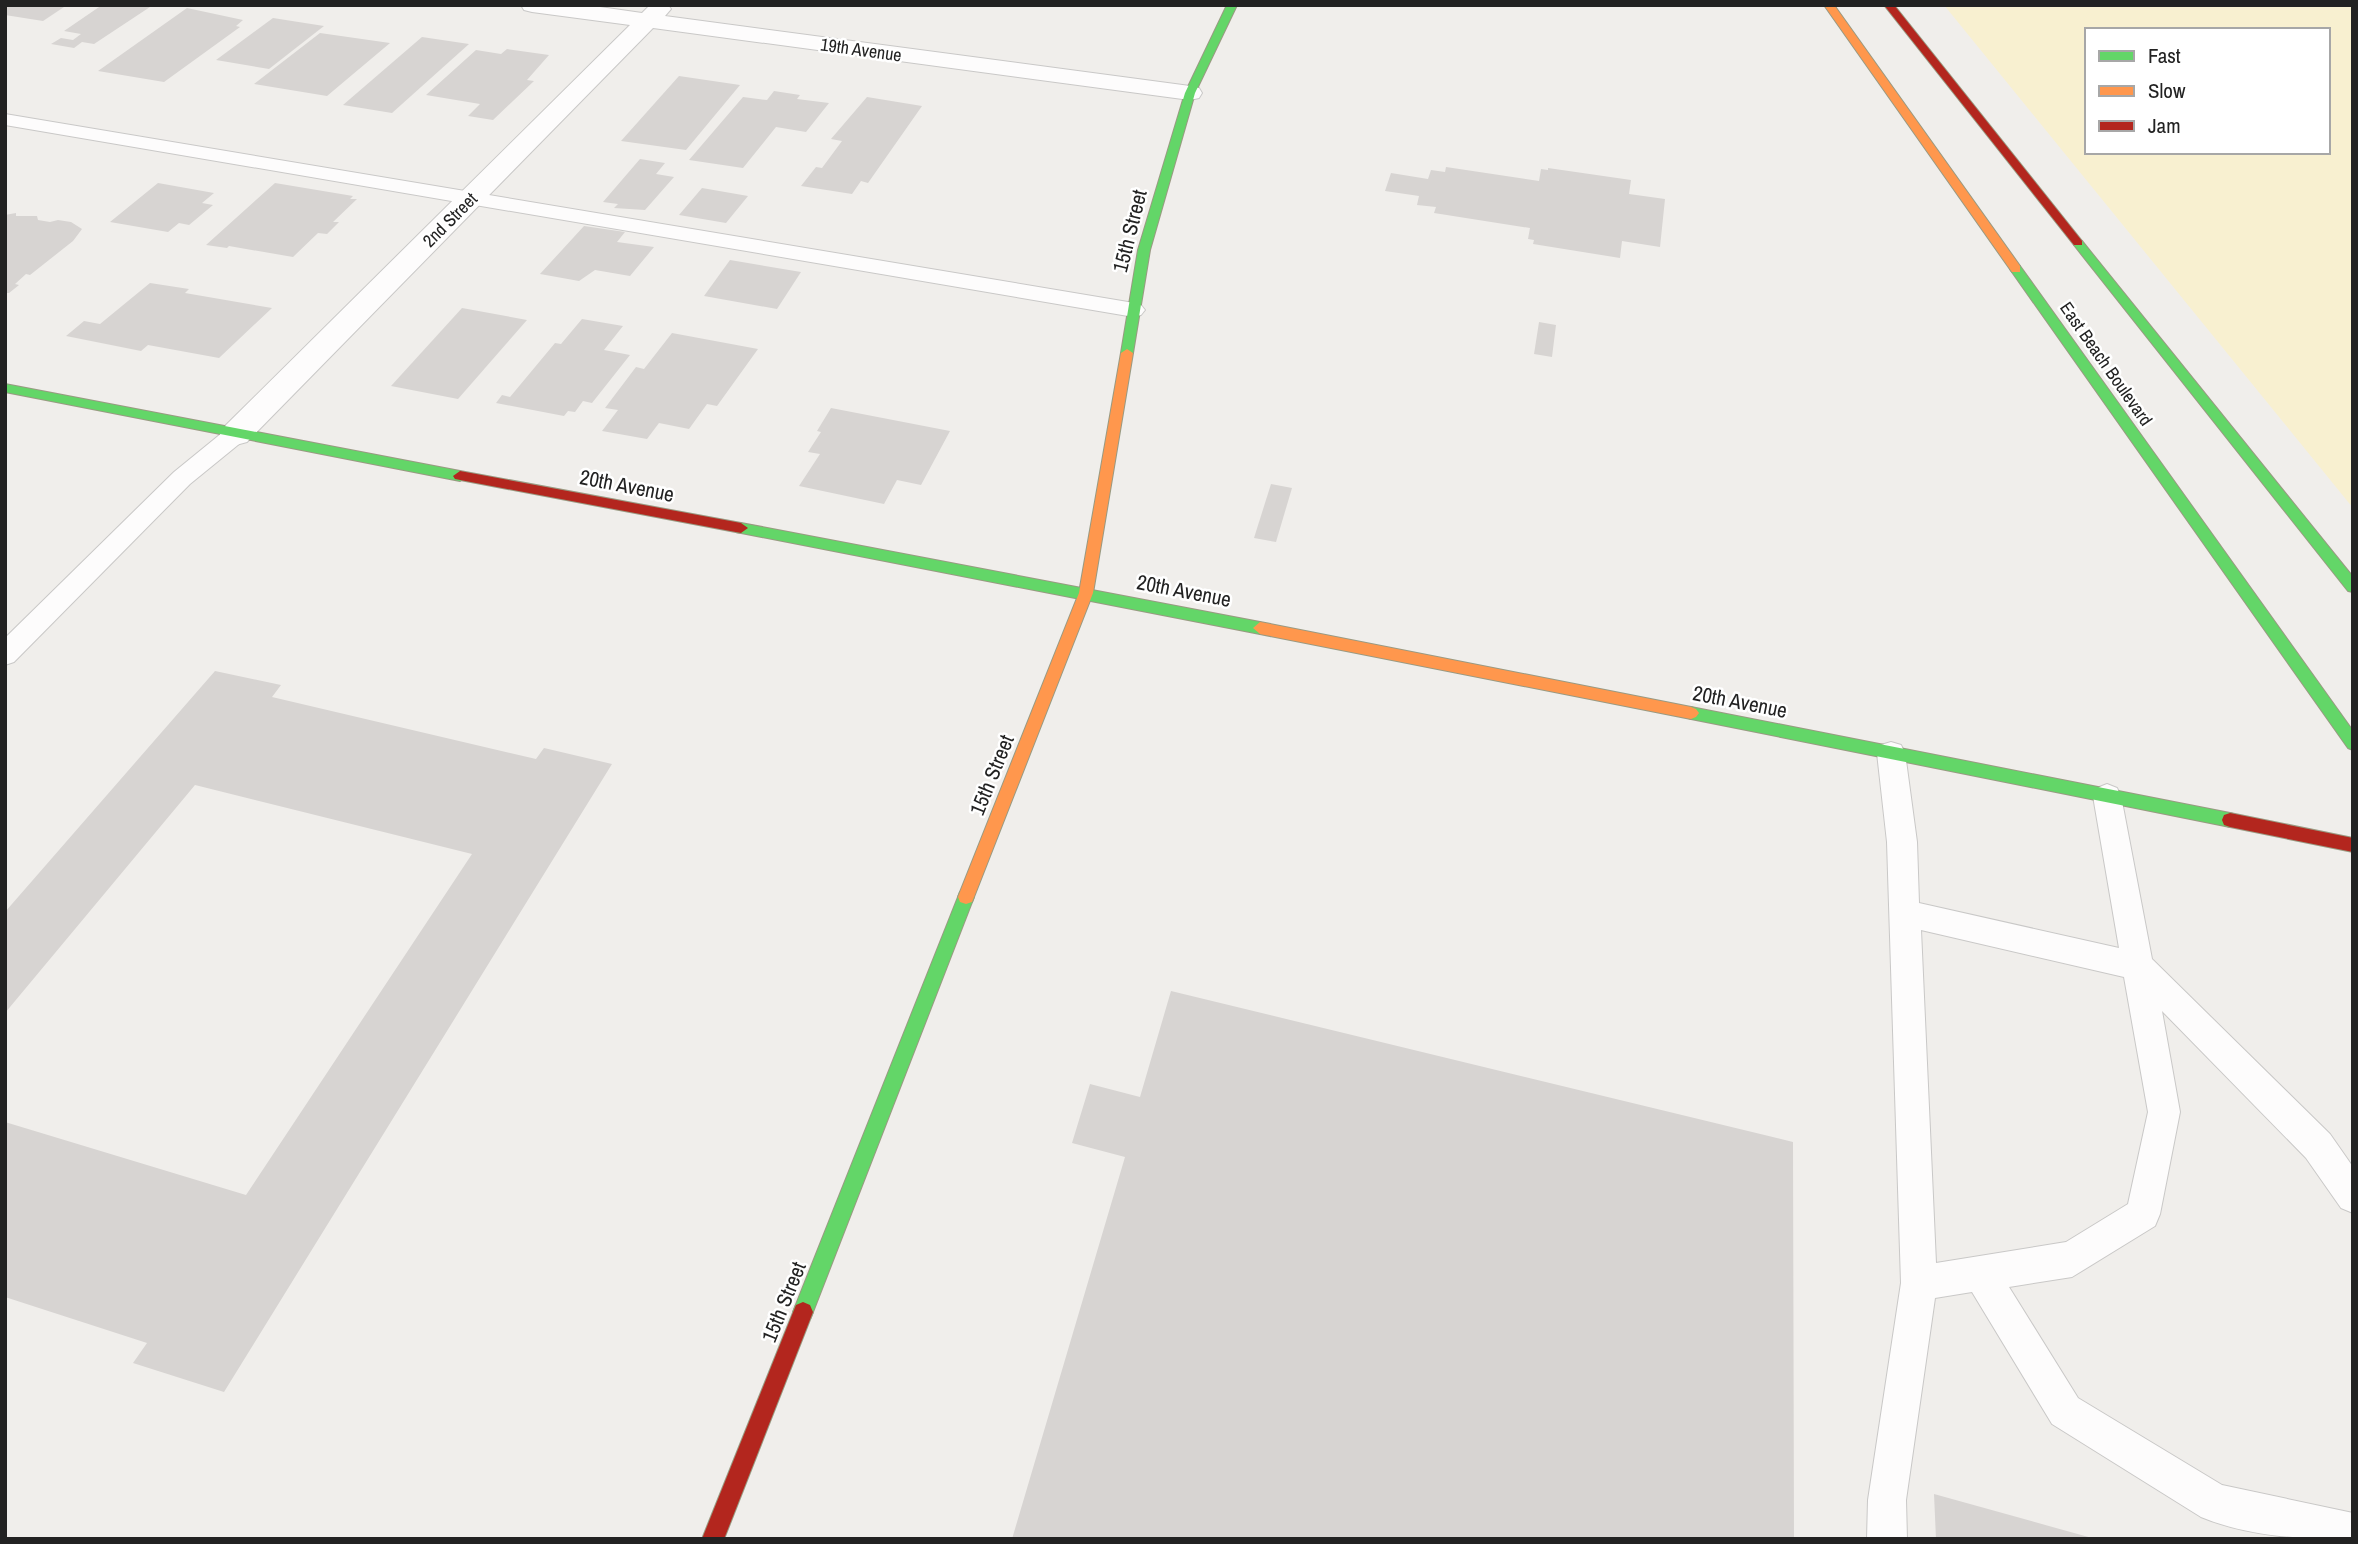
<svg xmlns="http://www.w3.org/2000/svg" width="2358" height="1544" font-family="'Archivo Narrow',sans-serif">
  <rect width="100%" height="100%" fill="#f0eeeb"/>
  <path fill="#f8f0d0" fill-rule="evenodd" d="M1944 5H2353V508ZM2087 30H2328V152H2087Z"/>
  <g fill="#d7d4d2">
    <path d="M5 5H67L43 21 5 15Z"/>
    <path d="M102 5H153L94 44 82 42 74 48 51 44 61 38 73 40 81 34 64 31Z"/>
    <path d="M187 8 243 20 236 26 240 27 164 82 98 71Z"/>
    <path d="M273 18 324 26 269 69 216 60Z"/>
    <path d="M320 33 390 43 327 96 254 84Z"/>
    <path d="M422 37 469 44 392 113 343 105Z"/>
    <path d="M507 49 549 55 527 80 534 81 493 120 468 116 480 104 426 95 476 50 501 54Z"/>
    <path d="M679 76 740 85 686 150 621 141Z"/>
    <path d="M774 91 800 95 797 99 829 103 806 132 776 127 743 168 689 160 743 97 767 100Z"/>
    <path d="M867 97 922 106 868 183 861 181 852 194 801 186 816 167 822 168 842 141 831 139Z"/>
    <path d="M640 159 665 163 656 174 674 177 645 210 614 208 618 204 603 202Z"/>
    <path d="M1446 167 1539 181 1541 169 1548 170V168L1631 180 1629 194 1665 199 1660 247 1622 241 1620 258 1533 244 1534 240 1528 239 1530 228 1434 213 1436 207 1417 205 1419 196 1385 191 1391 173 1428 179 1431 170 1445 172Z"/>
    <path d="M158 183 214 193 202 203 213 205 189 225 179 223 168 232 110 222Z"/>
    <path d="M275 183 353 196 350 199H357L333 222H339L327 234 318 233 293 257 229 246 227 248 206 245Z"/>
    <path d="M702 188 748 196 726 223 679 215Z"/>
    <path d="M16 213V216H37L38 220 50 222 58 220 71 222 82 229 73 241 30 275 26 274 15 284 19 285 9 293H5V215Z"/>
    <path d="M584 226 625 232 617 242 654 247 630 276 595 270 579 281 540 274Z"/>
    <path d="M730 260 801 272 777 309 704 296Z"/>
    <path d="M150 283 189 289 185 293 272 308 219 358 148 345 141 351 66 336 84 321 100 324Z"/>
    <path d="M462 308 527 320 458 399 391 386Z"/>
    <path d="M582 319 623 326 604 350 630 355 592 403 583 401 575 412 568 411 564 416 496 403 502 395 510 397 555 343 561 344Z"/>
    <path d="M1539 322 1556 325 1552 357 1534 354Z"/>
    <path d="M672 333 758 349 717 406 707 404 689 429 659 423 647 439 602 431 618 410 605 408 636 367 644 369Z"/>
    <path d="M831 408 950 431 921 485 897 480 884 504 799 486 820 454 808 452 821 432 817 431Z"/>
    <path d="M1271 484 1292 488 1276 542 1254 538Z"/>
    <path d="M215 671 281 685 272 697 536 759 544 748 612 764 224 1392 133 1363 147 1343 5 1297V1122L246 1195 472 854 195 785 5 1013V912Z"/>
    <path d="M1171 991 1793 1142 1794 1539H1012L1125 1157 1072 1143 1090 1084 1140 1097Z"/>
    <path d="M1934 1494 2092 1538V1539H1936Z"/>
  </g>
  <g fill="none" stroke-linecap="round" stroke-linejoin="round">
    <defs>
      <g id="lane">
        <path d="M5 114 1134 303 1141 305 1145 310 1141 315 1134 317 5 125Z"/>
        <path d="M236 426 244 428 248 434 244 440 190 484 14 662 5 665V638L174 472 228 428Z"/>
        <path d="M1891 742 1901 745 1905 753 1917 842 1919 903 2119 948 2093 796 2097 788 2107 784 2117 788 2121 796 2152 959 2330 1134 2353 1167V1213L2341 1208 2306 1158 2162 1011 2180 1112 2160 1214 2155 1226 2072 1277 2009 1287 2078 1398 2222 1485 2353 1513V1539C2301 1539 2250 1537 2201 1517L2052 1424 1972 1292 1935 1298 1906 1500 1907 1539H1867L1868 1500 1901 1283 1887 842 1877 753 1881 745ZM1921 930 2124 977 2148 1112 2128 1204 2066 1242 1936 1263Z"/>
      </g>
      <path id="street" d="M521 5H586L642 13 650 5H668L671 9 665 16 1190 86 1199 88 1202 93 1199 98 1190 100 653 28 247 442 236 445 225 442 220 434 225 426 630 25 532 12 524 10Z"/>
      <g id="fast">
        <path d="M1227 5H1237L1195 93 1150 250 1133 353 1127 357 1123 356 1121 353 1138 250 1185 93Z"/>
        <path d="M2078 240 2082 241 2353 577V592L2348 591 2074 245V241Z"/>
        <path d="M2016 265 2020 266 2353 731V750L2348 748 2012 272 2010 269Z"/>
        <path d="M5 384 460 471 467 476 460 481 5 392Z"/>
        <path d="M741 523 1260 622 1267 628 1260 634 736 532 734 528 736 524Z"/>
        <path d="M1691 707 2230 813 2236 815 2238 820 2236 825 2230 827 1691 719 1686 717 1683 713 1686 709Z"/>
        <path d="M966 890 972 892 974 897 813 1312 810 1319 803 1322 796 1319 793 1312 958 897 960 892Z"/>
      </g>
      <g id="slow">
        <path d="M1824 5H1834L2020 266V272H2012Z"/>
        <path d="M1127 349 1133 353 1093 593 974 897 972 902 966 904 960 902 958 897 1079 593 1121 353Z"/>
        <path d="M1260 622 1691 707 1696 709 1699 713 1696 717 1691 719 1260 634 1253 628Z"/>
      </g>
      <g id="jam">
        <path d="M1884 5H1894L2082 241V245H2074Z"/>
        <path d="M460 471 741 523 748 528 741 533 455 479 453 476Z"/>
        <path d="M2230 813 2353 838V852L2230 827 2224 825 2222 820 2224 815Z"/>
        <path d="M803 1302 810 1305 813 1312 724 1539H702L796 1305Z"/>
      </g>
    </defs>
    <use href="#lane" stroke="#c9c8c7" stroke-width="2"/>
    <use href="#street" stroke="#c9c8c7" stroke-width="2"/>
    <use href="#fast" stroke="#999a82" stroke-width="2"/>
    <use href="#slow" stroke="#999a82" stroke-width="2"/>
    <use href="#jam" stroke="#999a82" stroke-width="2"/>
    <use href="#lane" fill="#fdfcfc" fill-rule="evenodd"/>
    <use href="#street" fill="#fdfcfc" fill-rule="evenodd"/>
    <use href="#fast" fill="#63d668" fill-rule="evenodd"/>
    <use href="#slow" fill="#ff974d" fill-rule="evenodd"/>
    <use href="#jam" fill="#b3261e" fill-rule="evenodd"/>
  </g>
  <g text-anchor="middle" stroke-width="5" stroke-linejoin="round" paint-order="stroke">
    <g font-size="18" fill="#222" stroke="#fff">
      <text transform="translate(861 50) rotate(8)" y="6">19th Avenue</text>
      <text transform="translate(450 220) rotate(-45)" y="6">2nd Street</text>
      <text transform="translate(2106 364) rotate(55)" y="6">East Beach Boulevard</text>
    </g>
    <g font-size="21" fill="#222" stroke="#fff">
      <text transform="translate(1130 231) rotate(-76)" y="7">15th Street</text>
      <text transform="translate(627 486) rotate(11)" y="7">20th Avenue</text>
      <text transform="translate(1184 591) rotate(11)" y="7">20th Avenue</text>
      <text transform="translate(1740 702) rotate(11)" y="7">20th Avenue</text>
      <text transform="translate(992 775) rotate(-68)" y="7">15th Street</text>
      <text transform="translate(784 1302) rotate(-68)" y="7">15th Street</text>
    </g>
  </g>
  <rect width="2358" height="1544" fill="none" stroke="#222222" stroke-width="14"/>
  <rect x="2085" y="28" width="245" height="126" fill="#ffffff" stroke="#a7a7a7" stroke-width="2"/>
  <rect x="2099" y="51" width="35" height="10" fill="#63d668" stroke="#a7a7a7" stroke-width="2"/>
  <text x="2148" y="63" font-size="21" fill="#222222">Fast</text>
  <rect x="2099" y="86" width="35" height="10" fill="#ff974d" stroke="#a7a7a7" stroke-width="2"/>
  <text x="2148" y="98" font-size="21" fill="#222222">Slow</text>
  <rect x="2099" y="121" width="35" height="10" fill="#b3261e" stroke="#a7a7a7" stroke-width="2"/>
  <text x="2148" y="133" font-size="21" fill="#222222">Jam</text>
</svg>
